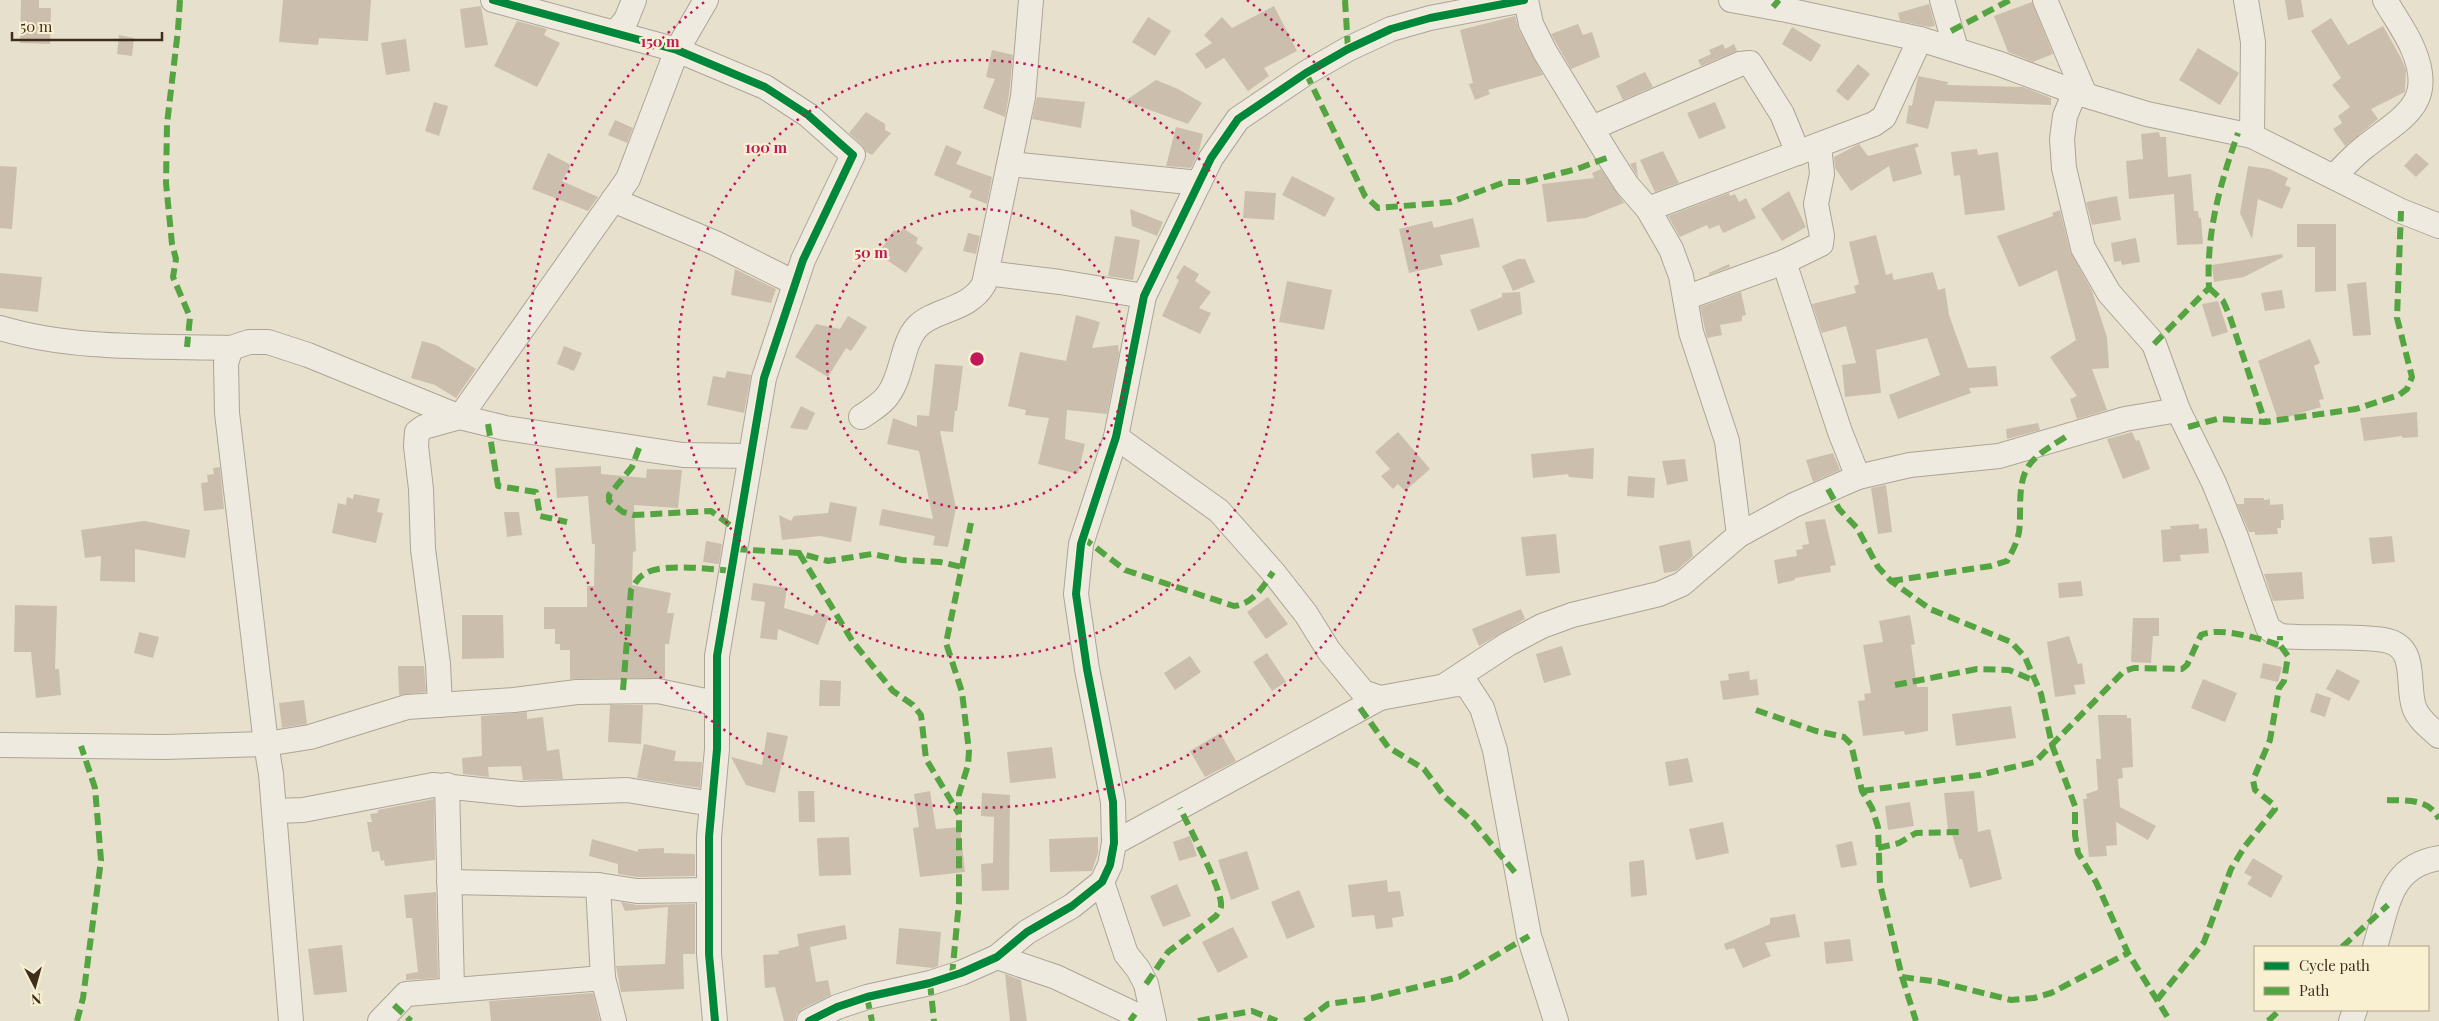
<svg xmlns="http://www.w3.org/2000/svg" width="2439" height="1021" font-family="'Playfair Display',serif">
  <rect width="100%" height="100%" fill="#e7e0cc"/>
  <g fill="#cbbead">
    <path d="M21 0H39V8H51L50 44 20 43Z"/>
    <path d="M283 0H371L368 41 319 38 318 45 279 42Z"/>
    <path d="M2285 0H2301L2304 17 2288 20Z"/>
    <path d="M2032 2 2053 54 2033 62 2008 52 1994 16Z"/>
    <path d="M1929 4 1935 26 1929 27 1900 21 1898 13Z"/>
    <path d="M481 6 488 45 465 48 460 9Z"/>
    <path d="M1274 6 1297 51 1264 68 1269 76 1248 91 1224 58 1206 69 1195 54 1212 43 1204 35 1222 17 1232 28Z"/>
    <path d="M1515 16 1519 30 1543 75 1488 90 1490 94 1475 100 1469 84 1473 83 1460 30Z"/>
    <path d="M1148 17 1171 31 1155 56 1132 42Z"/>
    <path d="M2331 18 2348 45 2383 26 2401 58 2406 70 2405 92 2371 109 2378 119 2345 146 2333 129 2342 123 2338 116 2350 107 2332 85 2341 78 2311 31Z"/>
    <path d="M517 21 547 29 544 35 560 43 537 87 494 66Z"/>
    <path d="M1578 24 1583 35 1592 32 1600 57 1571 69 1551 34Z"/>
    <path d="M1792 27 1821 45 1811 62 1782 44Z"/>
    <path d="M119 35 134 38 132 56 117 54Z"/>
    <path d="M406 39 410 71 386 75 381 43Z"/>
    <path d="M1723 44 1725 49 1734 44 1737 51 1701 66 1698 60 1711 54 1709 50Z"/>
    <path d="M2198 48 2239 73 2220 105 2179 80Z"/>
    <path d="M992 50 1013 55 1009 95 1005 117 983 108 995 79 986 77Z"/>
    <path d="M1858 64 1870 74 1848 101 1836 91Z"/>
    <path d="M1645 72 1653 87 1623 100 1616 86Z"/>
    <path d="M1918 76 1948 82 1947 85 2023 87 2051 98V105L1935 101 1928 129 1906 123 1909 105 1912 106Z"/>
    <path d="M1156 80 1178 89 1202 103 1188 124 1125 101Z"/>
    <path d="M1037 97 1085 102 1081 128 1032 119Z"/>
    <path d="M434 102 448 106 439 136 425 131Z"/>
    <path d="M1715 102 1726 128 1699 139 1687 113Z"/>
    <path d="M866 112 885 124V130L891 133 872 155 866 152 862 145 849 133Z"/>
    <path d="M615 120 633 128 627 143 608 135Z"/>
    <path d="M1176 127 1203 134 1199 151 1191 168 1166 166Z"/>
    <path d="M2159 132 2160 137H2166L2168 177 2191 174 2194 211H2198L2199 218H2201L2203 244 2177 245 2174 194 2129 199 2126 161 2143 159 2141 134Z"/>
    <path d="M1917 143 1919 146 1915 148 1922 174 1893 182 1889 166 1851 191 1835 168 1834 157 1859 144 1868 156Z"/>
    <path d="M946 145 962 152 956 164 992 177 987 204 969 197 972 191 934 175Z"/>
    <path d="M1977 149 1978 155 1998 152 2005 210 1965 215 1960 175 1954 176 1951 152Z"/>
    <path d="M1663 151 1679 183 1655 192 1640 160Z"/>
    <path d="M548 153 571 165 562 181 598 197 588 211 532 189Z"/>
    <path d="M2416 153 2429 164 2416 177 2404 166Z"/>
    <path d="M1636 162 1638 177 1630 164Z"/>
    <path d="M0 166 17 167 12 229 0 228Z"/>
    <path d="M2248 166 2269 169 2288 178 2285 185 2291 188 2282 209 2258 199 2252 239 2240 213Z"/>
    <path d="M1601 169 1624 203 1586 218 1547 222 1542 184 1594 178 1592 173Z"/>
    <path d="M1292 176 1335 198 1325 217 1282 195Z"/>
    <path d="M1245 191 1276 193 1274 220 1243 218Z"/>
    <path d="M1789 191 1806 227 1782 241 1761 209Z"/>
    <path d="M1729 193 1730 196 1735 194 1739 202 1746 198 1756 218 1723 233 1719 225 1709 229 1707 225 1680 237 1668 216Z"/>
    <path d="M2117 196 2121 220 2092 225 2086 202Z"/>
    <path d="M1130 209 1163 222 1157 236 1132 226Z"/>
    <path d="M2060 210 2070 251 2092 291 2107 337 2109 368 2092 369 2107 410 2077 419 2070 399 2077 396 2050 357 2076 340 2057 270 2019 287 1997 236 2053 216 2052 213Z"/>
    <path d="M1473 218 1480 247 1440 255 1443 265 1409 273 1399 229 1432 221 1434 228Z"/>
    <path d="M2297 224H2336V291L2315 292V247H2297Z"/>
    <path d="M903 228 918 238 916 243 923 248 906 273 878 254 894 230 899 234Z"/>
    <path d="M968 233 980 236 976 254 963 251Z"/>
    <path d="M1876 235 1886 275 1892 273 1894 280 1933 272 1938 290 1945 288 1949 315 1968 368 1996 366 1998 386 1969 388 1971 393 1898 419 1889 395 1940 375 1927 338 1876 350 1881 393 1845 397 1842 365 1856 363 1846 326 1822 333 1812 304 1856 293 1854 286 1859 284 1849 242Z"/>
    <path d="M1115 236 1140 240 1133 280 1108 276Z"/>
    <path d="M2136 238 2140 262 2122 265 2121 261 2114 262 2111 243Z"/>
    <path d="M2282 254 2283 257 2244 277 2214 282 2212 265Z"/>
    <path d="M1518 259H1525L1535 282 1513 291 1502 266Z"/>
    <path d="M1729 264 1730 267 1709 275V273Z"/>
    <path d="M1184 265 1199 274 1195 281 1211 292 1199 308 1211 313 1200 334 1162 316 1179 280 1176 278Z"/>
    <path d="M735 269 776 289 771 303 731 295Z"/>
    <path d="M0 273 42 277 38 312 0 308Z"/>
    <path d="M1287 281 1332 290 1324 330 1279 322Z"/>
    <path d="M2366 282 2371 335 2353 336 2347 284Z"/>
    <path d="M2282 290 2285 308 2265 311 2261 293Z"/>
    <path d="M1520 292 1522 314 1478 331 1470 310 1502 297V293Z"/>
    <path d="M1741 292 1746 315 1742 316V321L1720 325 1722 335 1707 338 1700 307Z"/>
    <path d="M2218 301 2228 332 2212 337 2202 304Z"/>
    <path d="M1076 315 1100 322 1092 348 1118 345 1119 353 1107 414 1067 410 1065 439 1085 444 1078 474 1038 464 1049 418 1025 415 1026 410 1008 406 1020 352 1066 361Z"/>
    <path d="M848 316 867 327 851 351 846 348 828 377 795 357 816 324 840 329Z"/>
    <path d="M2310 339 2320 363 2314 366 2324 399 2319 400 2321 407 2278 420 2258 361Z"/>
    <path d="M422 341 436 345 476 369 456 398 435 385 411 378Z"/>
    <path d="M564 346 582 353 574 371 557 364Z"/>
    <path d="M935 364 963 366 957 411H955L953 432 940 431 956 508 948 547 933 545 935 536 879 525 882 509 933 519 919 451 887 444 893 418 917 427V415L929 416Z"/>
    <path d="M727 371 751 375 744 413 707 405 713 376 725 378Z"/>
    <path d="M801 406 815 413 807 430 790 428Z"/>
    <path d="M2417 412 2418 437 2402 438V436L2364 441 2360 418Z"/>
    <path d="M2038 423 2040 430 2007 439 2006 429Z"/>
    <path d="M1398 432 1430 469 1405 491 1398 484 1393 489 1381 476 1390 469 1375 452Z"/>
    <path d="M2132 432 2136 441 2139 440 2150 469 2123 479 2107 439Z"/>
    <path d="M1594 448 1593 479 1569 477 1568 474 1533 478 1531 454Z"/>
    <path d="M1833 453 1840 470 1813 482 1806 460Z"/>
    <path d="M1685 459 1688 481 1667 485 1662 461Z"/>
    <path d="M601 466V474L646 478 647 469 682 470 678 508 634 505 636 551 633 552 632 585 671 593 667 613H674L669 644H665V678L570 679V650H560V644H555V629H544V607H587V586H594L595 544H592L588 496 557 498 555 468Z"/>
    <path d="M220 467 224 509 204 511 201 483 208 482 207 475 214 474 213 468Z"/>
    <path d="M1628 476 1655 478 1654 498 1627 496Z"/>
    <path d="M1886 485 1892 532 1878 534 1871 488Z"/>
    <path d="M354 494 380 499 377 512 383 513 376 543 332 533 338 503 346 505 347 497 353 499Z"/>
    <path d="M2244 498H2264V500L2270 499V505L2283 504 2284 520H2281V528H2277L2278 534 2255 535V532H2249L2237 504H2244Z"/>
    <path d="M830 502 857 507 851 542 820 536 782 540 779 515 791 521 794 516 828 513Z"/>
    <path d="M504 512H519L522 535 507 537Z"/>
    <path d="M1825 519 1836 565 1830 566 1831 572 1795 578V580L1778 584 1774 560 1797 556 1796 550 1803 549 1802 545 1809 544 1805 522Z"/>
    <path d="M144 521 190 530 185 558 135 549V582L100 581 101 556 85 558 81 530Z"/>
    <path d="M2199 524V529L2207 528 2209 553 2180 555 2181 561 2163 562 2161 530 2171 529 2170 526Z"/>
    <path d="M1556 534 1560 573 1526 576 1521 537Z"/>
    <path d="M2392 536 2395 562 2372 564 2369 538Z"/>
    <path d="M1690 540 1693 556 1676 571 1664 573 1659 546Z"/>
    <path d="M706 541 722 544 719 564 703 562Z"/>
    <path d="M2302 572 2304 599 2273 601 2264 574Z"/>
    <path d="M2081 581 2083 596 2059 598 2058 583Z"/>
    <path d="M753 583 787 588 784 608 813 616 817 612 829 616 818 645 778 629 777 640 760 638 765 602 751 600Z"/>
    <path d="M1268 597 1288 624 1266 639 1247 612Z"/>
    <path d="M15 605 57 606 55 669H59L61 695 36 698 31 652H14Z"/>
    <path d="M1521 609 1525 619 1479 646 1472 629Z"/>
    <path d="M462 615H503L504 658 462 659Z"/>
    <path d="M1910 615 1915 644 1911 645 1917 687H1928V731L1905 735 1904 731 1863 736 1858 701 1865 700 1864 694 1871 693 1863 645 1883 642 1879 621Z"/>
    <path d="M2133 618H2159V636H2153L2151 663 2131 662Z"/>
    <path d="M139 632 159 637 153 658 134 653Z"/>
    <path d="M2069 636 2078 664 2082 663 2085 684 2074 685 2076 694 2055 697 2047 642Z"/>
    <path d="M1562 646 1571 675 1544 683 1536 654Z"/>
    <path d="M1267 653 1286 682 1272 691 1253 662Z"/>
    <path d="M1190 656 1201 672 1175 690 1164 673Z"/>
    <path d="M2263 663 2282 667 2278 682 2260 678Z"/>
    <path d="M398 666H424L426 692 399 695Z"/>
    <path d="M2337 669 2360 681 2349 701 2326 689Z"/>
    <path d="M1749 671 1750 680 1757 679 1759 695 1723 700 1720 681 1729 680 1728 674Z"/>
    <path d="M2203 679 2237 693 2225 722 2191 708Z"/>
    <path d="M820 680 841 681 840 706H819Z"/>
    <path d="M2316 693 2331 698 2325 717 2310 712Z"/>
    <path d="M304 700 307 724 282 728 279 703Z"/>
    <path d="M610 705H643L641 744 608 742Z"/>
    <path d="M2011 706 2016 738 1956 746 1952 714Z"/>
    <path d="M527 712V719L543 717 547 751 559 749 563 779 523 780 521 766 488 767 489 777 463 774 462 758 482 756 481 716Z"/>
    <path d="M2098 715H2127V718H2131L2133 767 2122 768 2123 778 2118 779 2120 807 2156 826 2148 840 2116 822 2117 845 2106 846 2107 856 2089 857 2083 799H2087L2086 794 2098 790 2096 759H2101Z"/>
    <path d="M767 732 788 736 775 793 746 785 731 757 762 765Z"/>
    <path d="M1220 733 1236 761 1205 777 1190 751Z"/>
    <path d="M644 744 676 751 674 761 702 762 700 788 637 778Z"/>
    <path d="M1052 747 1056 778 1010 783 1007 752Z"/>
    <path d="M1688 758 1693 782 1669 786 1665 762Z"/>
    <path d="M798 791H814L815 822H799Z"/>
    <path d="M930 791 936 829 960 827 965 872 920 877 913 828 919 827 914 794Z"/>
    <path d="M1974 791 1978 832 1990 829 2002 879 1970 888 1962 859H1959L1951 830H1948L1944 793Z"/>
    <path d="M982 793 1010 795 1009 890 982 891 981 864 993 863 994 817 981 816Z"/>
    <path d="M434 799 435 860 385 866 384 860 381 861 379 851 372 852 367 822H372L370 814 378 813V810Z"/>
    <path d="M1910 802 1914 826 1888 830 1885 806Z"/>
    <path d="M1723 822 1729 853 1696 860 1689 829Z"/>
    <path d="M1190 836 1197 856 1179 861 1173 842Z"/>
    <path d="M849 837 851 875 819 876 817 838Z"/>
    <path d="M1098 837V853L1092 871 1050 872 1049 839Z"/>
    <path d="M592 839 638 852V849L664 848V853L695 854V876L638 877 618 874V864L589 856Z"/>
    <path d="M1852 841 1857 865 1841 868 1836 845Z"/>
    <path d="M1247 851 1259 889 1231 900 1218 860Z"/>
    <path d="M2253 858 2283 876 2271 898 2247 884 2252 877 2244 873Z"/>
    <path d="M1644 860 1647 895 1631 897 1629 862Z"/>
    <path d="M1387 880 1388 892 1400 891 1404 916 1392 918 1393 927 1376 929 1374 915 1352 917 1348 885Z"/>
    <path d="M1177 884 1191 916 1163 927 1150 896Z"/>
    <path d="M1299 890 1315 927 1287 939 1271 902Z"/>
    <path d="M436 892 438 978 406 980V974L418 972 412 918H406L404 895Z"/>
    <path d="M621 902 637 905 695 904V954H683L684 989 621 992 616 966 665 964 668 907 625 911Z"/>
    <path d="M1795 914 1800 937 1765 943 1771 956 1743 968 1734 948 1726 950 1724 944 1770 924V918Z"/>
    <path d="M845 925 847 939 810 947 816 982 828 980 831 995 802 1009 797 1014 795 1021H784L775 987 765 988 763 955 779 954 778 951 799 946 797 934Z"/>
    <path d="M1233 927 1248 957 1218 973 1202 942Z"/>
    <path d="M899 928 941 932 938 966 933 968 896 964Z"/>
    <path d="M1850 939 1853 961 1826 964 1824 942Z"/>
    <path d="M342 945 347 992 314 995 308 949Z"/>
    <path d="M1005 974 1021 980 1027 1021H1010Z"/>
    <path d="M593 993 600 1021H491L489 1001Z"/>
  </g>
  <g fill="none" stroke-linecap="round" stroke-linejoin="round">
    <defs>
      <g id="street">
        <path d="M493 0 677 50 765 87 808 115 853 155 803 260 764 378 717 656V749L709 837V954L715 1021"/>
        <path d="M1526 0 1531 24 1545 52 1609 157 1627 185 1648 209 1671 249 1681 276 1691 332 1727 441 1739 535"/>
        <path d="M1731 0 1787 10 1920 39 2000 64 2075 92 2147 114 2252 136 2401 211 2439 226"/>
        <path d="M1942 0 1956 49"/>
        <path d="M2045 0 2085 95"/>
        <path d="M2246 0 2253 42 2252 136"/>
        <path d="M615 33 626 20 634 0"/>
        <path d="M2075 92 2065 116 2062 139 2064 168 2083 248 2109 293 2154 344 2178 410 2214 483 2236 537 2268 628 2280 636C2313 639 2353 635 2384 640 2419 646 2406 683 2414 707 2418 719 2430 728 2439 736"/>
        <path d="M1592 128 1740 64 1750 63 1782 114 1798 153"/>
        <path d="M1010 164 1199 183"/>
        <path d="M2334 177C2344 166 2354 155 2366 146 2404 116 2436 103 2413 49 2406 32 2394 16 2385 0"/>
        <path d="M613 200 715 243 795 283"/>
        <path d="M1648 209 1874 124 1884 117 1920 39"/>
        <path d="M1784 262 1840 432 1858 477"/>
        <path d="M987 273 1060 282 1144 296"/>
        <path d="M1685 298 1784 262 1821 244 1822 236 1816 204 1822 174 1819 145"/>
        <path d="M0 328C73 350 155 346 231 348"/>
        <path d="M861 417C870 411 882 404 888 395 903 375 901 345 917 327 934 309 969 311 984 284L1023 97 1031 0"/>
        <path d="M1116 437 1219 511 1273 572 1306 614 1329 651 1363 692 1380 698 1457 684 1467 685 1482 708 1495 750 1529 936 1556 1021"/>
        <path d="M1444 686 1508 644 1542 626 1572 615 1659 594 1682 584 1739 535 1794 505 1858 477 1910 465 1999 456 2125 419 2178 410"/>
        <path d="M440 705 438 664 423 549 421 489 416 446 417 432 424 427 460 417 628 179 677 50 706 0"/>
        <path d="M0 745 164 747 266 744 310 737 407 707 514 700 577 692 658 691 715 703"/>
        <path d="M447 785 452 989"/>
        <path d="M275 811 303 810 433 785 520 794 627 790 712 804"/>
        <path d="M1114 843 1380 698"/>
        <path d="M449 882 598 885 637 891 709 890"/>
        <path d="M1102 882 1126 954 1138 969 1146 984 1154 1021"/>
        <path d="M598 885 603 978 614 1021"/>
        <path d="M2375 947C2388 906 2389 866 2439 858"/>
        <path d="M997 957 1056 977 1149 1021"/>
        <path d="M291 1021 271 774 266 744 227 413 226 363 231 348 249 342H268L308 355 460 417 505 428 683 455 750 456"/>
        <path d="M380 1021 406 994 603 978"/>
        <path d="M809 1021 837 1007 867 997 930 983 961 973 997 957 1027 932 1072 906 1102 882 1110 865 1114 843 1113 802 1087 669 1076 594 1081 544 1116 437 1144 296 1211 158 1238 119 1306 73 1348 49 1391 29 1430 18 1524 0"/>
        <path d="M2351 1021 2355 1010"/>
      </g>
    </defs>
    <use href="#street" stroke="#aca596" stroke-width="26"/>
    <use href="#street" stroke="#eeeadf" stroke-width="24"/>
    <g stroke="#54a441" stroke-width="6" stroke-dasharray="12 6" stroke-linecap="butt">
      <path d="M180 0 178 30 167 124 166 183 172 244 176 259 173 277 190 317 187 347"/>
      <path d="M1345 0 1348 49"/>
      <path d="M1773 7 1779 0"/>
      <path d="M1951 31 2010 0"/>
      <path d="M1306 73 1365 196 1378 208 1451 202 1505 182H1525L1577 169 1609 157"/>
      <path d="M2209 288 2223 301 2229 314 2265 422"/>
      <path d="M2154 344 2209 288C2206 233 2220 184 2238 133"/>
      <path d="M488 424 498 486 536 492 540 516 567 522"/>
      <path d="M2188 427 2217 419 2265 422 2356 409 2399 395 2407 389 2412 377 2397 318 2401 211"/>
      <path d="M639 448 632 467 609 495V501L623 512 634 515 711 511 738 531"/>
      <path d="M1828 489 1839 509 1857 528 1878 567 1891 581 1930 609 2011 642 2025 657 2041 694 2052 745 2075 806V835L2078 853 2096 882 2128 953 2170 1021"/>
      <path d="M1082 537 1125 570 1234 606C1253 604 1263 587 1273 572"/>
      <path d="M735 549 799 553 828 561 872 554 902 560 940 562 962 567"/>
      <path d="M799 553 853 642 893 691 913 705 921 715 926 759 959 814"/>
      <path d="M1891 581 1991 566 2007 561C2012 552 2017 543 2019 532 2022 511 2016 482 2030 464 2039 452 2055 444 2067 436"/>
      <path d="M1895 685 1977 669 2009 670 2035 681"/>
      <path d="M623 690 631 590C635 583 638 577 646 573 662 563 712 569 732 571"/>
      <path d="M1360 708 1388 747 1424 769 1445 797 1473 822 1518 876"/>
      <path d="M1756 710 1816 731 1844 737 1851 744 1862 791 1872 808 1878 827 1880 884 1902 977 1916 1021"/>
      <path d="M1862 791 1979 775 2035 762 2124 671 2134 668 2182 669 2187 665 2201 635C2220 626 2260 639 2280 645"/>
      <path d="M2387 800C2407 801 2429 798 2439 819"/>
      <path d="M1878 848 1899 843 1916 833 1960 832"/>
      <path d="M2342 947 2388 905"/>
      <path d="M952 976 959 902V794L968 765 969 751 962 692 946 643 971 523"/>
      <path d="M1902 977 1939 982 2011 1000 2034 998 2051 993 2128 953"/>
      <path d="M930 983 934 1021"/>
      <path d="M1146 984 1168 952 1216 916C1218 913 1221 909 1221 906 1223 891 1188 825 1180 808"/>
      <path d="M867 997 872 1021"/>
      <path d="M2157 1000 2204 942 2231 869 2245 846 2275 809 2273 804 2255 790 2253 780 2270 740 2279 688 2284 681 2288 656 2280 645V636"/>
      <path d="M394 1005 411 1021"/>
      <path d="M77 1021 83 998 101 860 95 788 81 746"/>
      <path d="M1130 1021 1135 1014"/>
      <path d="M1198 1021 1252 1011 1277 1021"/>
      <path d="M1305 1021 1328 1004 1372 998 1459 977 1529 936"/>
      <path d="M2268 1021 2280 1010"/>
    </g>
    <defs>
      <g id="cycleway">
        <path d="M493 0 677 50 765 87 808 115 853 155 803 260 764 378 717 656V749L709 837V954L715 1021"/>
        <path d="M809 1021 837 1007 867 997 930 983 961 973 997 957 1027 932 1072 906 1102 882 1110 865 1114 843 1113 802 1087 669 1076 594 1081 544 1116 437 1144 296 1211 158 1238 119 1306 73 1348 49 1391 29 1430 18 1524 0"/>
      </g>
    </defs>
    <use href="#cycleway" stroke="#f9efd1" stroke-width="11"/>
    <use href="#cycleway" stroke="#00873e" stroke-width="8"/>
  </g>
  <g fill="none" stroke="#c2185b" stroke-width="2.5" stroke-dasharray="2.5 5">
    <circle cx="977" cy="359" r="150"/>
    <circle cx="977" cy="359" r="299"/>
    <path d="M1247 0A449 449 0 1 1 707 0"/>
  </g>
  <circle cx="977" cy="359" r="8" fill="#c2185b" stroke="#f9efd1" stroke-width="2.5"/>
  <g font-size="15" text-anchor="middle" font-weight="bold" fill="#c2185b" stroke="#f9efd1" stroke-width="4.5" stroke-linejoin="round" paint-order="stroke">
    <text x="660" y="47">150 m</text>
    <text x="766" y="153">100 m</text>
    <text x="871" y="258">50 m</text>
  </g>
  <rect x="2254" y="946" width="175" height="65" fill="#f9efd1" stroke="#ada189"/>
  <rect x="2264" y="962" width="25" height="8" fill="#00873e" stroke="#ada189"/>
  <text x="2299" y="971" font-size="15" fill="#3c2d1c">Cycle path</text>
  <rect x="2264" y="987" width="25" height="8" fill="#54a441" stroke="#ada189"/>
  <text x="2299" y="996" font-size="15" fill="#3c2d1c">Path</text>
  <g transform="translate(35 986) rotate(174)" stroke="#f9efd1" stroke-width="4" paint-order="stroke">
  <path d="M0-4L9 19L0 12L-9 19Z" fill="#3c2d1c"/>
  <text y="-8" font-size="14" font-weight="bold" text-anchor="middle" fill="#3c2d1c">N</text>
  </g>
  <path d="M12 32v8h150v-8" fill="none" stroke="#3c2d1c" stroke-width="2.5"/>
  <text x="20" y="32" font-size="15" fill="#3c2d1c" stroke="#f9efd1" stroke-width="4" paint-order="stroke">50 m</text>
</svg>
